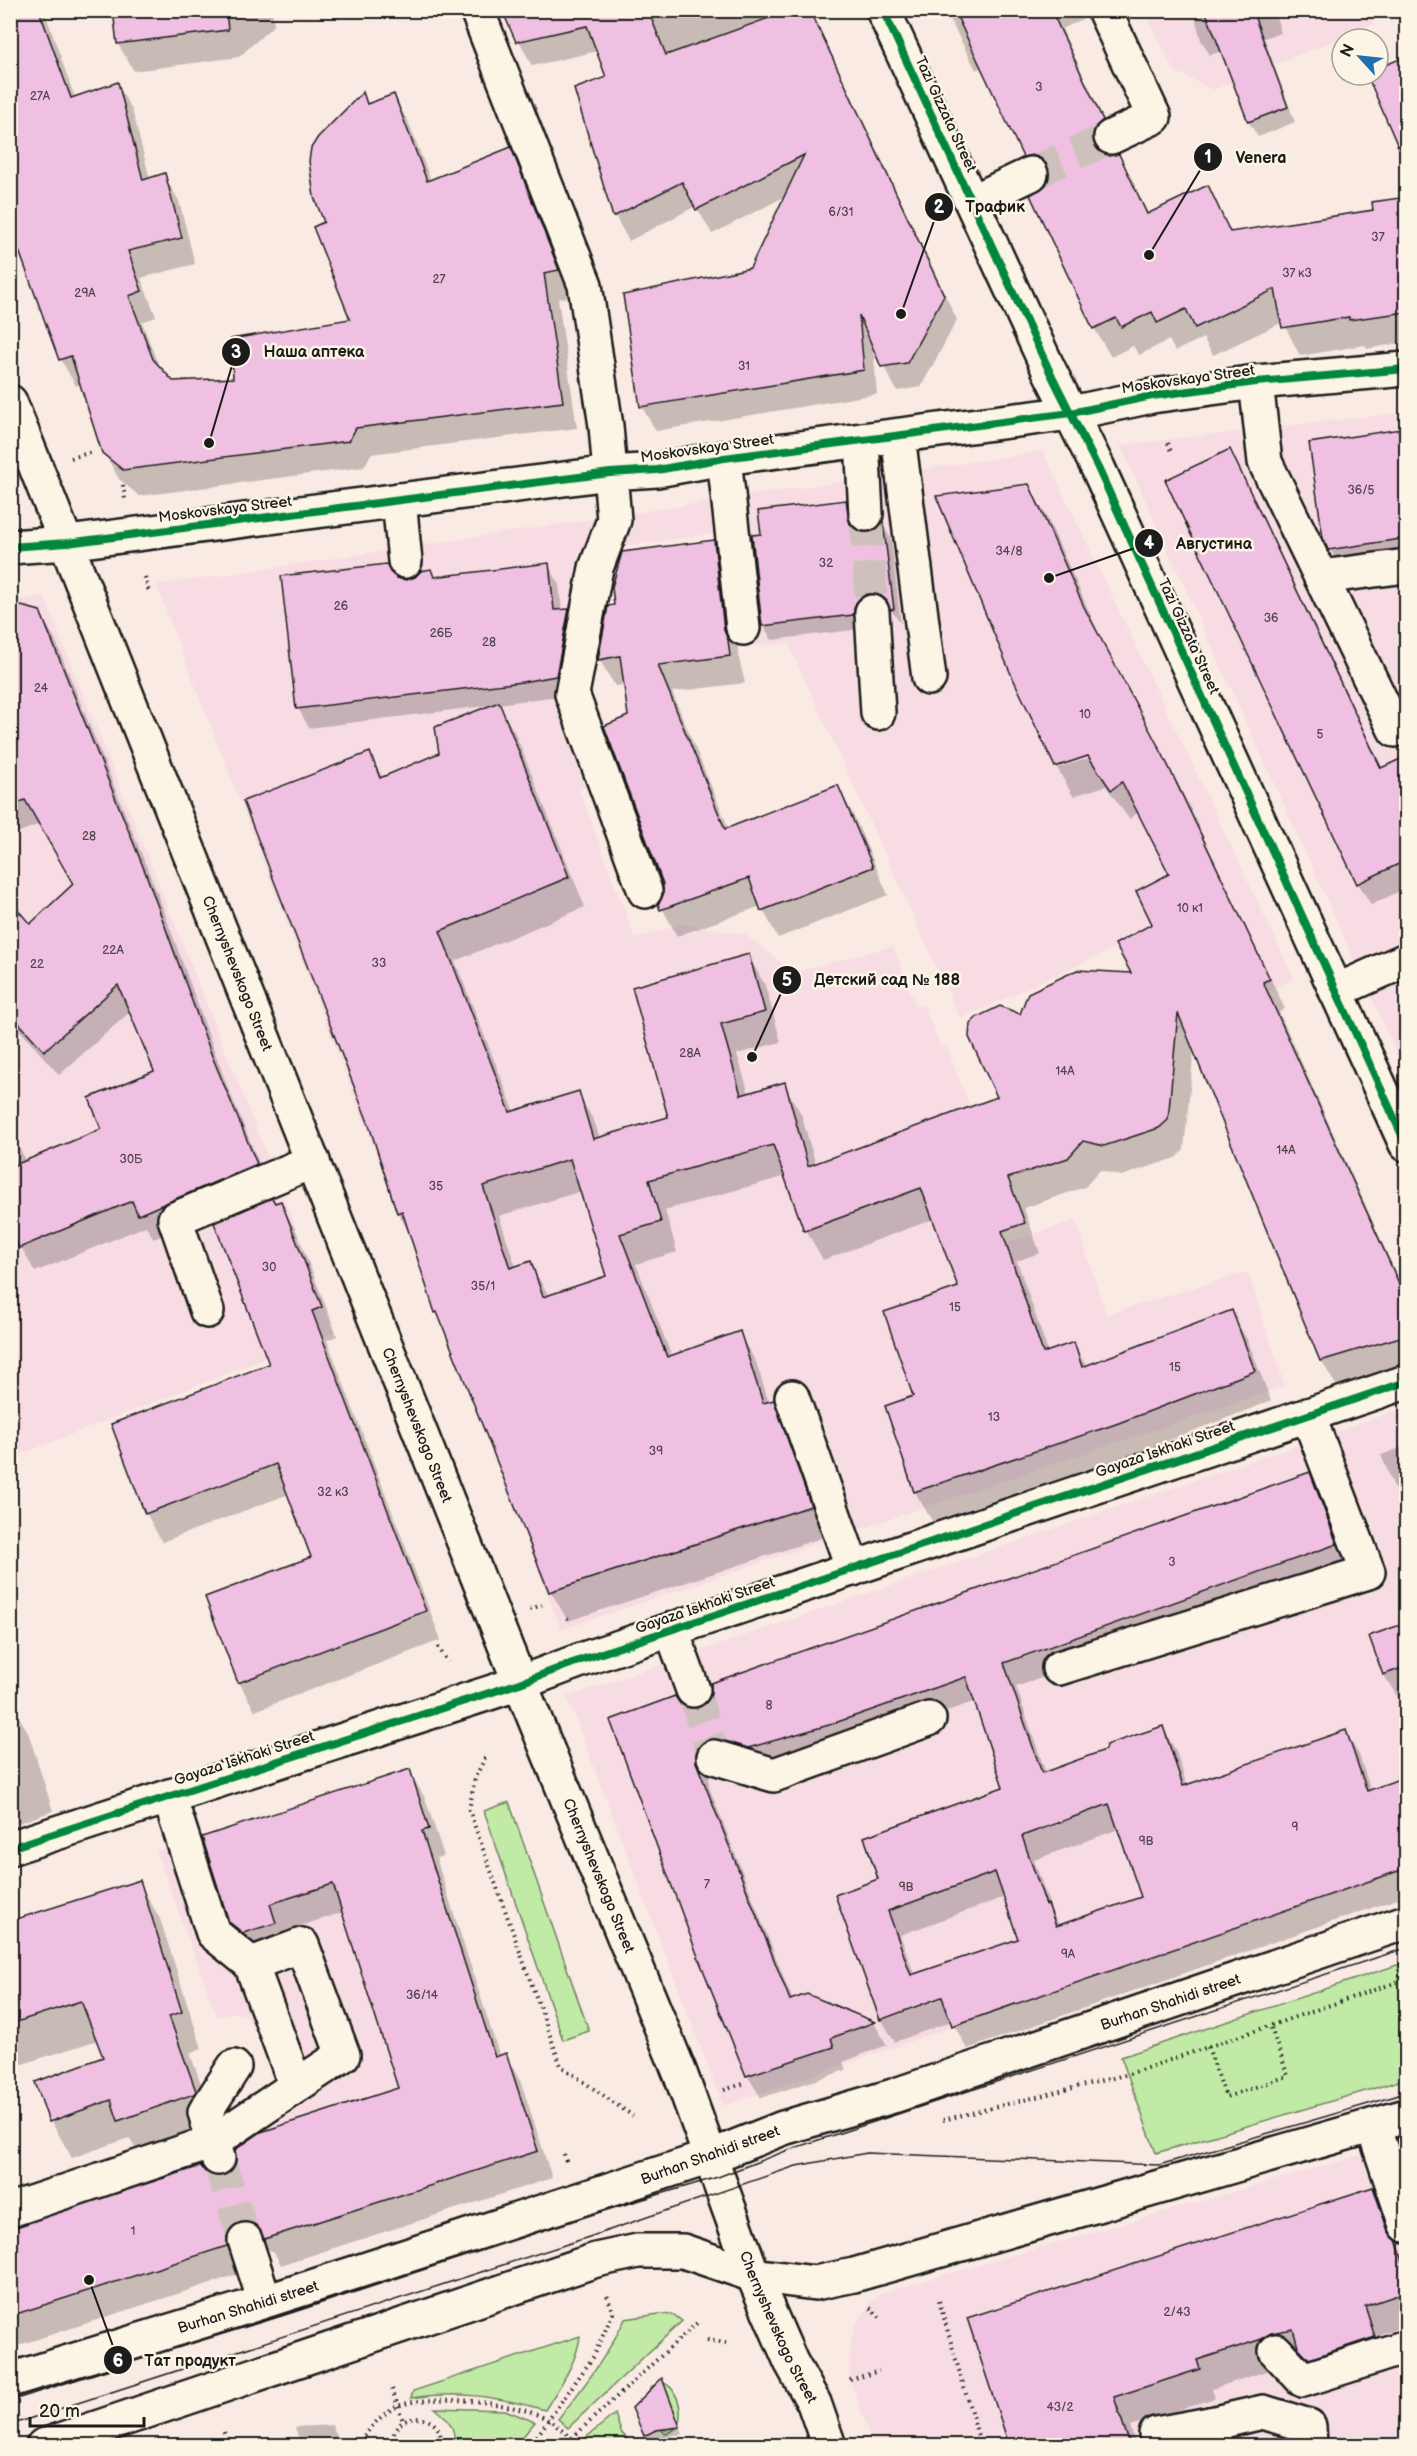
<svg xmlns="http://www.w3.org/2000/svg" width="1417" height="2456" font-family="'Balsamiq Sans',sans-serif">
  <rect width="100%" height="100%" fill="#faeae4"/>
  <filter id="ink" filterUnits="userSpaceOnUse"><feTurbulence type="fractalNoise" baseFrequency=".0167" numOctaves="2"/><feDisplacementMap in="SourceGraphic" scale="12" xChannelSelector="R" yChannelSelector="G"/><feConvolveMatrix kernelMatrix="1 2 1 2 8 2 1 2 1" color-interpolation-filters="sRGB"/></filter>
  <g filter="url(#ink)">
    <g fill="#f7dde3">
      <path d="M1144 11H1370L1374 24 1213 90 1174 71Z"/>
      <path d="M1406 412V1074L1120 445Z"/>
      <path d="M1043 451 1294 978 1270 991 1140 1047 1151 1016 1115 948 960 1019 788 643 755 646 744 530 578 552 588 654 585 722 598 783 579 789 635 938 682 924 745 934 794 972 893 946 916 1007 924 1005 941 1048 947 1047 974 1117 973 1253 1076 1220 1106 1314 1248 1272 1285 1386 561 1630 156 585Z"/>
      <path d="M44 596 337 1331 11 1458 10 600Z"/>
      <path d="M1406 1407V1871L723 2106 567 1697Z"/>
      <path d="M410 1769 429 1829 422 1831 495 2057 506 2053 538 2151 259 2241 227 2143 280 2078 245 2014 231 2013 217 2017 156 1852Z"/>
      <path d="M1406 2142V2445L873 2446 850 2380 849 2345 856 2325 868 2306 881 2293Z"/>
    </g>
    <g fill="#c1eaa6" stroke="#6e8361" stroke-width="1.5">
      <path d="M509 1802 589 2031 563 2040 484 1811Z"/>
      <path d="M1406 1962V2079L1156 2153 1121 2057Z"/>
      <path d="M659 2314 674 2315 682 2321 568 2428 558 2419C584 2387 607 2356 625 2319Z"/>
      <path d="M580 2336C577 2363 559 2387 545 2410 498 2397 459 2390 411 2398L413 2391Z"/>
      <path d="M663 2382C667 2385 672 2387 674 2392 682 2405 685 2431 665 2433L659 2428 663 2429 672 2427 648 2392 652 2386Z"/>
      <path d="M435 2408 505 2410 535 2422 516 2445H455C455 2428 449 2419 435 2408Z"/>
      <path d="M615 2414 621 2432 633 2445H590L584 2439Z"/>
    </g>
    <g fill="#0003" fill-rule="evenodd">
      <path d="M10 10H44L75 98 117 84 132 110 150 179 164 175 179 201 195 264 141 278 156 317 142 322 160 370 172 383 235 380 352 320 326 223 362 94 369 105 393 96 408 121 431 181 510 149 525 174 573 296 558 299 577 428 371 454 364 467 139 496 119 479 104 452 81 384 76 386 61 360 10 222Z"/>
      <path d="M115 10H272L274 25 239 57 134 71 118 44Z"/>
      <path d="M290 10H337L293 15Z"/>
      <path d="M504 10H811L957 320 921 387 897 391 873 345 877 394 656 431 642 407 751 269 786 196 712 234 696 206 629 241 615 216 576 90 608 78 598 51 532 66Z"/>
      <path d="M945 10H1102L1062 29 1118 150 1110 157 1118 156 1149 215 1207 187 1232 233 1375 211 1406 198V342L1367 349 1365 345 1300 356 1283 322 1213 355 1203 338 1175 351 1169 340 1139 355 1133 346 1111 357 1094 328 1050 183 1041 185 1024 156 982 67 976 70Z"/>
      <path d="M1193 10H1274L1281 33 1264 38 1295 122 1258 137 1249 122 1222 51 1210 55 1201 40Z"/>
      <path d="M1406 17V38L1400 19Z"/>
      <path d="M1406 429V562L1343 571 1330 549Z"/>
      <path d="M1230 451 1242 473 1383 769 1406 758V888L1371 905 1358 883Z"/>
      <path d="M1028 485 1046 515 1101 638 1180 787 1285 1009 1279 1012 1406 1296V1369L1339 1390 1321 1360 1194 1048 1184 1150 1176 1158 1121 1176 1100 1170 1085 1187 1024 1208 1040 1253 1017 1261 1048 1352 1073 1344 1087 1367 1231 1312 1248 1341 1271 1401 1133 1454 932 1521 915 1492V1397L960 1288 934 1219 823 1260 806 1230 786 1176 665 1210 677 1252 636 1264 672 1357 739 1333 756 1362 769 1403 773 1402 790 1431 827 1536 568 1621 551 1592 437 1312 412 1237 398 1213 369 754 383 778 440 754 493 705 309 728 298 708 392 576 396 579 406 581 548 564 559 584 562 611 568 610 580 630 567 695 498 704 515 733 585 907 455 961 515 1113 578 1093 595 1123 600 1139 670 1118 748 955 765 985 781 1042 737 1054 749 1094 784 1084 801 1114 816 1165 999 1098 1021 1016 1134 975 1171 875 1139 812 1129 819 1106 786 1073 796 1057 768 1096 756ZM582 1191 608 1277 549 1296 530 1263 516 1267 499 1216Z"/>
      <path d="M846 501 854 517 857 532 868 534 878 531 883 525 891 539 901 624 891 610 880 608 861 629 772 640 763 625 762 535Z"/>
      <path d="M714 542 729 569 739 659 745 683 672 692 729 829 838 787 853 814 888 895 778 938 761 906 677 936 660 904 665 895 664 884 629 717 625 685 615 686 599 659 615 606Z"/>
      <path d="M10 607 39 612 54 637 160 900 226 1083 270 1189 154 1239 146 1226 35 1272 21 1247 10 1222V1132L27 1162 103 1130 156 1072 131 1011 59 1075 10 1019V903L30 926 75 884 40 824 10 836Z"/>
      <path d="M280 1202 296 1231 337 1336 327 1340 441 1640 255 1711 239 1682 313 1558 289 1494 162 1542 146 1513 271 1365 274 1205Z"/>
      <path d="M1406 1446V1517L1381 1455Z"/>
      <path d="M1309 1473 1322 1497 1350 1568 1016 1687 1046 1773 1163 1728 1176 1751 1187 1786 1346 1732 1359 1755 1371 1791 1406 1778V1896L967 2049 952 2021 895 2042 881 2019 880 1880 1005 1788 976 1701 842 1748 715 1767 709 1775V1787L793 2001 807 1995 874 2023 887 2045 843 2062 846 2070 761 2098 747 2075 680 1706 690 1710 699 1709ZM1119 1829 1143 1898 1060 1926 1053 1915 1034 1860ZM1005 1897 1020 1940 915 1976 900 1935ZM948 1993 949 1996 883 2020V2017Z"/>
      <path d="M1406 1625V1695L1398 1698 1384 1675 1371 1637Z"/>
      <path d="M10 1702 28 1732 53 1811 10 1826Z"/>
      <path d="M409 1771 425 1798 444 1856 436 1858 500 2057 506 2055 521 2082 552 2178 281 2265 274 2252 265 2248 242 2273 10 2348V2229L204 2173 212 2177H224L400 2089 344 1912 284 1931 290 1950 246 1949 231 1921Z"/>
      <path d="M139 1882 160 1919 202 2049 190 2053 217 2129 141 2157 129 2138 72 2158 51 2121 105 2058 98 2040 10 2068V1923Z"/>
      <path d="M1373 2188 1389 2217 1406 2262V2326L1380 2334 1390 2366 1317 2376 1306 2358 1289 2361 1279 2367 1212 2389 1215 2398 1130 2426 1136 2446H1011L969 2319ZM1382 2217H1385L1392 2238 1389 2239Z"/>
      <path d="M665 2387 683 2434 661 2437 649 2442 645 2435Z"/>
      <path d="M332 2425 342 2446H301L295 2427Z"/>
    </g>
    <g fill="#f0c0e2" stroke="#1c1c1c" stroke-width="1.5" fill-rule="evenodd">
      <path d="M10 10H39L71 98 118 82 143 180 165 173 182 238 128 251 142 291 129 296 153 359 173 381 233 378 231 339 350 319 313 227 324 222 314 197 309 161 311 148 318 137 363 92 367 104 394 94 427 181 511 147 559 270 544 273 563 402 356 428 349 441 123 470 102 453 71 356 59 360 10 226Z"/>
      <path d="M113 10H226L228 30 117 44Z"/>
      <path d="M502 10H648L666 55 791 10H810L944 295 907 363 881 367 859 315 864 370 640 407 623 295 750 268 804 155 696 210 682 182 613 217 574 89 606 77 587 26 516 42Z"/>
      <path d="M954 10H1051L1103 120 1095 127 1092 135 1094 145 1101 153 1109 156 1119 154 1147 214 1208 185 1230 232 1373 210 1372 202 1407 197V312L1349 320V317L1282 328 1275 289 1195 328 1186 309 1157 323 1152 312 1121 327 1116 318 1093 329 1030 195 1047 184 1050 176 1048 167 1041 158 1032 155 1023 157Z"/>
      <path d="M1205 10H1252L1288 107 1248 122Z"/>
      <path d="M1407 56V167L1367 75H1378V68Z"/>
      <path d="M1407 428V538L1328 550 1323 538 1309 443Z"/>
      <path d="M1230 449 1381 768 1407 756V860L1357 884 1165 480Z"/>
      <path d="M1029 484 1084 607 1163 755 1270 979 1263 982 1407 1301V1335L1320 1361 1178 1013 1168 1120 1159 1128 1104 1146 1083 1141 1068 1158 1008 1178 1025 1223 1002 1231 1043 1353 1074 1342 1082 1367 1232 1310 1255 1371 1116 1424 914 1492 885 1406 913 1396 884 1312 958 1287 921 1188 804 1231 773 1145 649 1180 661 1222 620 1234 667 1357 740 1331 763 1403 774 1400 811 1506 549 1592 437 1312 435 1313 402 1211 397 1213 369 1125 243 801 370 752 380 778 439 753 435 727 499 702 569 877 440 931 510 1112 579 1091 593 1139 668 1117 632 987 749 954 765 1012 721 1024 741 1095 785 1082 808 1166 997 1097 969 1037 970 1024 977 1017 1000 1006 1020 1014 1028 993 1077 970 1131 973 1115 944 1152 924 1136 891 1169 874 1122 782 1111 790 1088 756 1055 767 1010 672 936 496ZM570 1159 606 1276 543 1297 531 1261 510 1268 483 1186Z"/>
      <path d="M846 500 850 524 857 530 868 533 877 529 883 522 894 609 890 610 887 601 881 596 870 593 862 596 856 603 853 615 762 626 752 535 761 534 758 511Z"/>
      <path d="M714 540 724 630 728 640 730 656 658 665 725 829 838 785 873 867 761 911 749 878 660 910 658 904 663 895V884L604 726 628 716 620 656 598 660 608 606 614 605 612 587 622 552Z"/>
      <path d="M549 563 554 610 569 609 556 676 522 682 296 709 281 576 387 564 390 572 397 578 406 580 415 577 421 571 431 569 434 577Z"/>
      <path d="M10 603 40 611 146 874 212 1056 257 1164 138 1215 132 1201 19 1248 10 1226V1167L101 1129 89 1098 154 1071 118 985 44 1051 10 1013V901L30 924 73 884 25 800 10 806Z"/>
      <path d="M272 1198 275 1203 281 1201 322 1307 312 1311 426 1611 238 1683 205 1597 311 1557 276 1464 145 1514 111 1424 269 1364 214 1223Z"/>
      <path d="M1310 1472 1337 1544 1004 1663 1042 1773 1105 1750 1106 1745 1163 1726 1183 1786 1346 1730 1367 1791 1407 1776V1868L952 2026 942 1997 880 2020 835 1895 878 1879 864 1837 1003 1787 966 1677 829 1725 748 1748 719 1739H709L702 1743 696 1751V1762L790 2000 807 1994 875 2022 831 2038 834 2047 746 2076 700 1962 610 1720 675 1696 681 1705 690 1708H699L708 1702 711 1693V1683ZM1109 1804 1141 1897 1056 1926 1048 1904 1046 1905 1022 1836ZM995 1872 1018 1939 911 1975 888 1911Z"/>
      <path d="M1400 1625 1407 1646V1666L1383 1675 1369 1636Z"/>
      <path d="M410 1769 429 1829 422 1831 495 2057 506 2053 538 2151 264 2239 257 2226 248 2222H239L231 2228 227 2236V2246L10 2316V2228L201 2166 205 2172 213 2176H224L232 2171 236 2163 235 2150 261 2132 398 2088 333 1884 270 1904 276 1923 243 1933 229 1922 202 1837Z"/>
      <path d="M140 1880 182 2012 169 2016 196 2091 194 2094 118 2121 111 2100 49 2122 35 2082 103 2057 81 2001 10 2024V1921Z"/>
      <path d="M1373 2187 1388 2231 1396 2240 1407 2274V2292L1365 2306 1375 2337 1309 2359 1298 2347 1293 2329 1271 2333 1262 2339 1197 2360 1200 2369 1114 2397 1130 2445H1009L967 2318Z"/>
      <path d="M662 2378 680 2427 656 2430 644 2436 632 2408Z"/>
    </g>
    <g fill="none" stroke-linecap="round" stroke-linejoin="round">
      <g stroke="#cec1bc" stroke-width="33" stroke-dasharray="33 16" stroke-linecap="butt">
        <path d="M1031 174 1111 137"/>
        <path d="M866 514 872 612"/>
        <path d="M693 1690 714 1757"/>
        <path d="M218 2158 245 2240"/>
      </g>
      <defs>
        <g id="minor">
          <path d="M477 10 585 285 606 426 614 520 596 568 572 694 645 891"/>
          <path d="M883 10 1048 368 1098 468 1406 1144"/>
          <path d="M1104 10 1154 117 1111 137"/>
          <path d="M972 202 1031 174"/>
          <path d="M1256 382 1265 462 1395 730 1406 725"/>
          <path d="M898 436 929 678"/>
          <path d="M862 440 866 514"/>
          <path d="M724 458 743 628"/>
          <path d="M399 500 405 561"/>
          <path d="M10 547 67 543 610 473 657 470 724 458 1071 413 1152 396 1256 382 1406 369"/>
          <path d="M1321 577 1406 566"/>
          <path d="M872 612 878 713"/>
          <path d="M1336 991 1406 960"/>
          <path d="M207 1311 175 1219 313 1161"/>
          <path d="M792 1397 853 1569"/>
          <path d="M672 1631 693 1690"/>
          <path d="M1059 1668 1368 1572 1308 1415"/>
          <path d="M714 1757 774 1775 929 1719"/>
          <path d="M169 1796 213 1933 251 1964"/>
          <path d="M10 1848 520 1683 581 1660 1406 1382"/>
          <path d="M1373 2126 1406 2225"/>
          <path id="s1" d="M710 2157 783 2128 893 2096 1406 1922"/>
          <path d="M218 2158 205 2112 234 2067"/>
          <path d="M10 2210 213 2142 296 2086 251 1964 302 1945 343 2055 296 2086"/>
          <path d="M245 2240 265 2302"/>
          <path d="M753 2275 815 2283 854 2275 1406 2116"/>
          <path d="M1276 2351 1303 2380 1406 2347"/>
          <path d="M1156 2434 1210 2424"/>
          <path d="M1216 2446 1210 2424 1263 2412 1309 2426 1310 2446"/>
        </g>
        <g id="major">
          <path id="s2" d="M10 402 520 1683 680 2073 753 2275 791 2362 814 2403 829 2446"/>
          <path id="s3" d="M10 2380 278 2298 710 2157"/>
          <path d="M43 2446 596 2260 638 2251H683L753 2275"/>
        </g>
      </defs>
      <use href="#minor" stroke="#1c1c1c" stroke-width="38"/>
      <use href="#major" stroke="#1c1c1c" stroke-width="38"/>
      <g stroke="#1c1c1c" stroke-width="4" stroke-dasharray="1.5 4.5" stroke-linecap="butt">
        <path d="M1168 443 1171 452"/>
        <path d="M71 458 92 452"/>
        <path d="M123 485 125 499"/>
        <path d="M145 577 149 592"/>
        <path d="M530 1609 542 1605"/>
        <path d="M567 1618 569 1621"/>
        <path d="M438 1647 448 1662"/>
        <path d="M485 1758 475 1778 469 1810 561 2066 633 2116"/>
        <path d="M1208 2047 1226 2097 1288 2076 1270 2025"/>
        <path d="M724 2090 743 2084"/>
        <path d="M943 2120 1129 2074 1406 1979"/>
        <path d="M564 2154 567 2165"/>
        <path d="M939 2301 981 2446"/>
        <path d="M870 2308 882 2319"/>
        <path d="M707 2340 726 2343"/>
        <path d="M850 2380 879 2371"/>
        <path d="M392 2389 403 2421"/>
        <path d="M224 2432 228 2446"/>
        <path d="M357 2446C368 2431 379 2415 396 2407 427 2392 521 2402 550 2421 560 2428 570 2437 578 2446"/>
        <path d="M394 2446C386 2409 448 2409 440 2446"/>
        <path d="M530 2446 594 2356 613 2313 607 2295"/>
        <path d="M563 2446 697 2323"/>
        <path d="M735 2446 738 2444"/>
      </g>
      <use href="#minor" stroke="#fcf5e5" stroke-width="33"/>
      <use href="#major" stroke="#fcf5e5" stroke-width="33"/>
      <g stroke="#1c1c1c" stroke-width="1.5">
        <path d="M10 2401 583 2217 718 2177 791 2149 1406 1948"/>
        <path d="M10 2425 589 2237 796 2166 867 2153 1159 2165 1406 2093"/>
      </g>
      <defs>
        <g id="cycleway">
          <path d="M883 10 1048 368 1098 468 1406 1144"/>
          <path d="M10 547 67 543 610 473 657 470 724 458 1071 413 1152 396 1256 382 1406 369"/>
          <path d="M10 1848 520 1683 581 1660 1406 1382"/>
        </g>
      </defs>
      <use href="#cycleway" stroke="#fcf5e5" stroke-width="11"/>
      <use href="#cycleway" stroke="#00873e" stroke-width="8"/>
    </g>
  </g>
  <g text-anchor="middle" stroke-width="5" stroke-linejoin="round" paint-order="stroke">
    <g font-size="12" fill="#51454e">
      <text x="1039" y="91">3</text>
      <text x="40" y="100">27А</text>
      <text x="841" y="216">6/31</text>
      <text x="1378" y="241">37</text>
      <text x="1297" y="277">37 к3</text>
      <text x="439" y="283">27</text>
      <text x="85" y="297">29А</text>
      <text x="744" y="370">31</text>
      <text x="1361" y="494">36/5</text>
      <text x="1009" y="555">34/8</text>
      <text x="826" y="567">32</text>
      <text x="341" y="610">26</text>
      <text x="1271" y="622">36</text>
      <text x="441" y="637">26Б</text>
      <text x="489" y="646">28</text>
      <text x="41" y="692">24</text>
      <text x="1085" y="718">10</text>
      <text x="1320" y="738">5</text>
      <text x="89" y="840">28</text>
      <text x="1190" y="912">10 к1</text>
      <text x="113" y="954">22А</text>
      <text x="379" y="967">33</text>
      <text x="37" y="968">22</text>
      <text x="690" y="1057">28А</text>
      <text x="1065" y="1075">14А</text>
      <text x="1286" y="1154">14А</text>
      <text x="131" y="1163">30Б</text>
      <text x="436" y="1190">35</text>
      <text x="269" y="1271">30</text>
      <text x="483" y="1290">35/1</text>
      <text x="955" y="1311">15</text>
      <text x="1175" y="1371">15</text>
      <text x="994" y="1421">13</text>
      <text x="656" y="1455">39</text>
      <text x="333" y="1496">32 к3</text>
      <text x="1172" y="1566">3</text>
      <text x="769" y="1709">8</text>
      <text x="1295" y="1831">9</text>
      <text x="1146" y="1845">9В</text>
      <text x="707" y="1888">7</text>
      <text x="906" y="1891">9В</text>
      <text x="1068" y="1958">9А</text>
      <text x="422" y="1999">36/14</text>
      <text x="133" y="2235">1</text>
      <text x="1177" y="2316">2/43</text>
      <text x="1060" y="2411">43/2</text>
    </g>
    <g font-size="15" fill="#1c1c1c" stroke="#fcf5e5">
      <text transform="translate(946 114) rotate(65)" y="5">Tazi Gizzata Street</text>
      <text transform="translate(1188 379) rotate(-8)" y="5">Moskovskaya Street</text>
      <text transform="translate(707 448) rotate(-8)" y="5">Moskovskaya Street</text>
      <text transform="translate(225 509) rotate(-7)" y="5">Moskovskaya Street</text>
      <text transform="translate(1189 636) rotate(65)" y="5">Tazi Gizzata Street</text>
      <text dy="5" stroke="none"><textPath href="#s2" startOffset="615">Chernyshevskogo Street</textPath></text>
      <text dy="5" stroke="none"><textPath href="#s2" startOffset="1101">Chernyshevskogo Street</textPath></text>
      <text transform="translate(1165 1449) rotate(-19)" y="5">Gayaza Iskhaki Street</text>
      <text transform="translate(705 1605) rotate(-19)" y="5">Gayaza Iskhaki Street</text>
      <text transform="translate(244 1758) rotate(-18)" y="5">Gayaza Iskhaki Street</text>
      <text dy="5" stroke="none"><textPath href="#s2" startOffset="1587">Chernyshevskogo Street</textPath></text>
      <text dy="5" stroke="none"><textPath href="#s1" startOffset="486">Burhan Shahidi street</textPath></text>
      <text transform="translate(710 2155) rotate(-20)" y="5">Burhan Shahidi street</text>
      <text dy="5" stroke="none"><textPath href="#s3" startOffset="249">Burhan Shahidi street</textPath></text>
      <text dy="5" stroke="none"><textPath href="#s2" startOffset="2073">Chernyshevskogo Street</textPath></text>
    </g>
  </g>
  <path fill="none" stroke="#1c1c1c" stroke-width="2" d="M1149 255L1208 157M901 314L939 207M209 443L236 352M1049 578L1149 543M752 1057L787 980M89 2280L118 2360"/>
  <g fill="#1c1c1c" stroke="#fcf5e5" stroke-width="2">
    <circle cx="1149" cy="255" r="6"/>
    <circle cx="901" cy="314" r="6"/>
    <circle cx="209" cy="443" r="6"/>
    <circle cx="1049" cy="578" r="6"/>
    <circle cx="752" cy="1057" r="6"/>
    <circle cx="89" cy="2280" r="6"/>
    <circle cx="1208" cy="157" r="15"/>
    <circle cx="939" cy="207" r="15"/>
    <circle cx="236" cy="352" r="15"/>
    <circle cx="1149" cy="543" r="15"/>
    <circle cx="787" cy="980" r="15"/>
    <circle cx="118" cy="2360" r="15"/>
  </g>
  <g font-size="18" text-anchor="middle" font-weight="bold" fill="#fff">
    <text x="1208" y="163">1</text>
    <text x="939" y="213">2</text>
    <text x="236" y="358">3</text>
    <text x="1149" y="549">4</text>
    <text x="787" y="986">5</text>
    <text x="118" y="2367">6</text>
  </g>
  <g font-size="16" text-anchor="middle" font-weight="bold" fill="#1c1c1c" stroke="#fcf5e5" stroke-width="5" stroke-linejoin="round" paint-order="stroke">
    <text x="1261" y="163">Venera</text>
    <text x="995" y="212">Трафик</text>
    <text x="314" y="357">Наша аптека</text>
    <text x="1214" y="549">Августина</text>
    <text x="887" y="985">Детский сад № 188</text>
    <text x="190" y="2366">Тат продукт</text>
  </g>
  <rect width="1417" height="2456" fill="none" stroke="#fcf5e5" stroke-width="36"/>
  <rect x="18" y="18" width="1381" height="2420" fill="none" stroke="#1c1c1c" stroke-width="2" filter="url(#ink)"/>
  <g transform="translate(1360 57) rotate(297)"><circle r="28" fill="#fcf5e5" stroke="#a29e95" stroke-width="1.5"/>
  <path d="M0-4.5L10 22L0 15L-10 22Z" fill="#1f6fb2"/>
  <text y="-9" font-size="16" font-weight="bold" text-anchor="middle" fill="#1c1c1c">N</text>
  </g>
  <path d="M30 2417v9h114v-9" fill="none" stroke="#1c1c1c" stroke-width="3"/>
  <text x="39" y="2417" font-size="18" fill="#1c1c1c" stroke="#fcf5e5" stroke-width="4.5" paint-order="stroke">20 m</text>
</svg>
